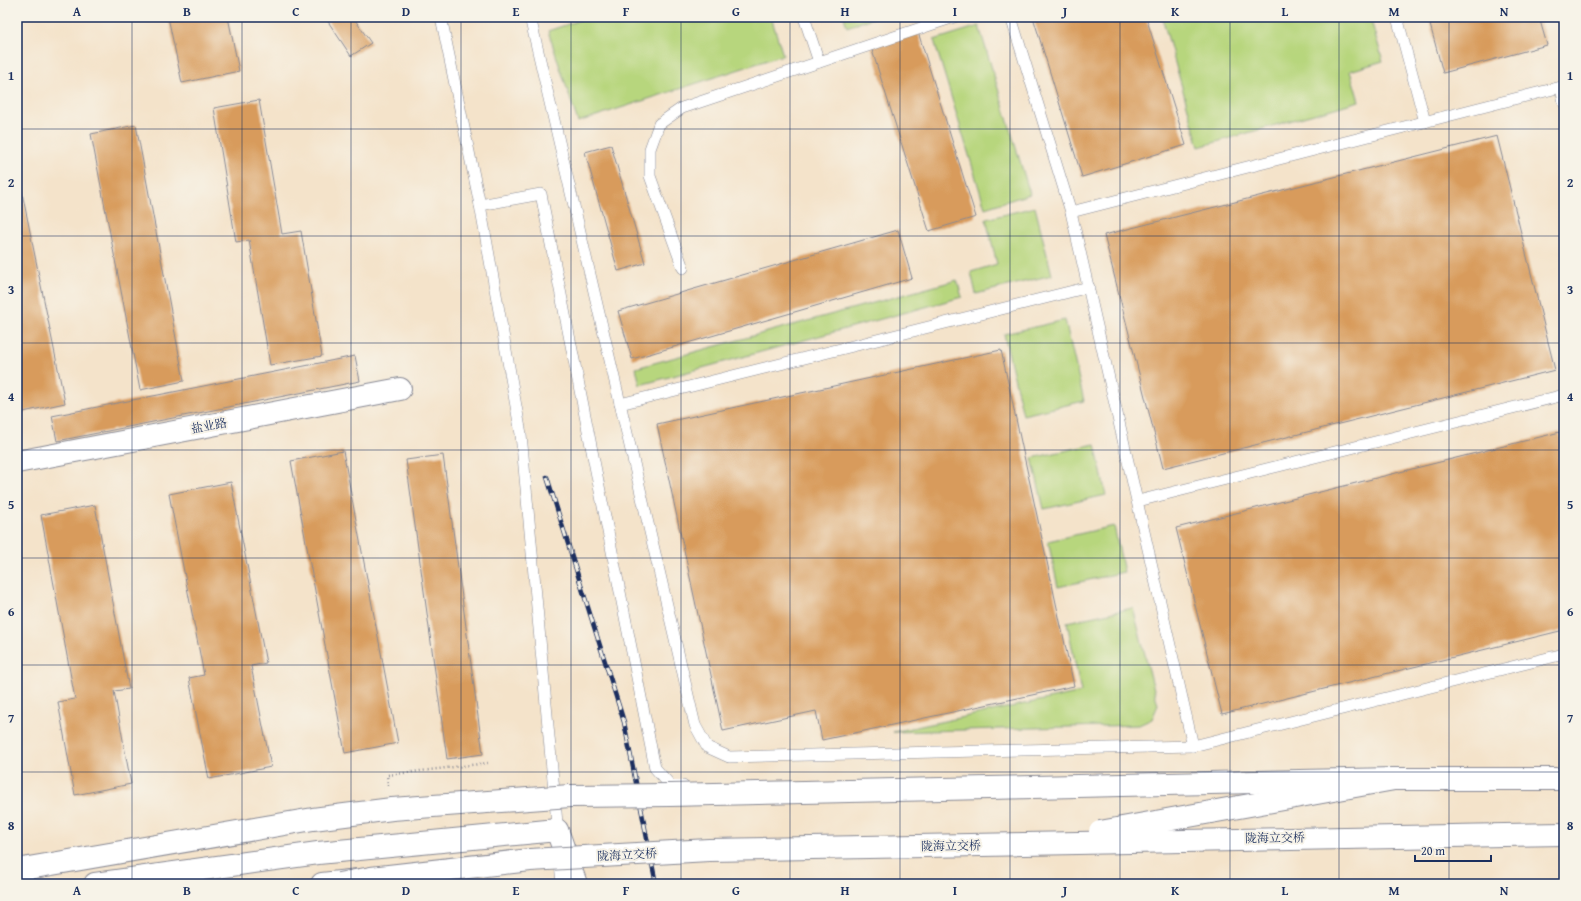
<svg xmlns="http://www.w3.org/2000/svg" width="1581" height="901" font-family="'Gentium Book Plus','Noto Serif SC',serif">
  <rect width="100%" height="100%" fill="#f7f3e8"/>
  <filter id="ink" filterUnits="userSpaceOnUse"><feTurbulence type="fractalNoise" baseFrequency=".025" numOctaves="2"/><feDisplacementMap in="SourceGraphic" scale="8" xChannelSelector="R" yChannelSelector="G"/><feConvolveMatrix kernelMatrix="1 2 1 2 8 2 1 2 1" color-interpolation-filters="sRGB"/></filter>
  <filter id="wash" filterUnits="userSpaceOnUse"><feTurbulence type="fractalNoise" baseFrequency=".012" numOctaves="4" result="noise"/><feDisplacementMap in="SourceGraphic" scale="16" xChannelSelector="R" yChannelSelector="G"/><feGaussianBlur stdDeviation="0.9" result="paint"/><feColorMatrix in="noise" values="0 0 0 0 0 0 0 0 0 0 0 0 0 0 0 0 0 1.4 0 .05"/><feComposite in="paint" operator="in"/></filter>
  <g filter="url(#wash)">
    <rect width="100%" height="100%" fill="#f4e3ca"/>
    <g fill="#b7d67d" stroke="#69826e">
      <path d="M589 17H771L783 55 578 122 548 31Z"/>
      <path d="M844 17H876L847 27Z"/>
      <path d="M1162 17H1370L1383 61 1350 71 1359 101 1199 147Z"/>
      <path d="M979 26 1030 194 985 208 934 40Z"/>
      <path d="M1035 207 1052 275 976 294 971 272 997 264 986 219Z"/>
      <path d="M957 280 962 297 640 385 636 368Z"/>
      <path d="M1065 320 1084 401 1023 415 1004 334Z"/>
      <path d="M1095 444 1106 495 1044 509 1032 458Z"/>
      <path d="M1114 526 1124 572 1058 587 1048 541Z"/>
      <path d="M1133 608 1158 705 1152 719 1139 725 893 732 1081 692 1067 622Z"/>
    </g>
    <g id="blocks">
      <g fill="#d89b5b">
        <path d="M168 17H228L239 71 182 83Z"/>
        <path d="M325 17H353L371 43 351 56Z"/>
        <path d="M1033 17H1146L1186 145 1082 177Z"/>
        <path d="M1428 17H1539L1547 45 1443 73Z"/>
        <path d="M918 32 976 217 929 231 871 47Z"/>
        <path d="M259 100 282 234 301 231 322 356 270 365 249 240 236 242 214 108Z"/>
        <path d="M136 125 184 381 140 390 91 134Z"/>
        <path d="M1497 136 1555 370 1163 468 1104 235Z"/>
        <path d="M611 145 645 263 618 271 585 152Z"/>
        <path d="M17 168 65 403 23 412 17 383Z"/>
        <path d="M898 230 912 278 632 359 618 311Z"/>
        <path d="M1001 350 1074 686 822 740 816 711 723 731 657 424Z"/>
        <path d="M355 356 360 381 57 441 52 416Z"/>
        <path d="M1560 432 1564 448V630L1222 714 1176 528Z"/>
        <path d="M343 451 398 743 345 753 291 461Z"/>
        <path d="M443 455 483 754 447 759 406 460Z"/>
        <path d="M231 482 266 663 251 666 271 767 209 779 189 678 204 675 169 494Z"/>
        <path d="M95 505 129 689 114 691 131 784 75 795 58 702 75 699 41 515Z"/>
      </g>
    </g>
  </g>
  <g filter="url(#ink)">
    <use href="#blocks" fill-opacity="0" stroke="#888994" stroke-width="1"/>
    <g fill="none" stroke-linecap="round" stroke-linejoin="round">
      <defs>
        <g id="lane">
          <path d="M441 17 480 205 521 434 558 834"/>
          <path d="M530 17 695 725 707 747 729 757 1193 746 1564 654"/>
          <path d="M804 17 819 62"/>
          <path d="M1011 17 1071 212 1193 746"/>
          <path d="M1397 17 1425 122"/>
          <path d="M480 205 541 194 655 768 671 786H683"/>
          <path d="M1071 212 1561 87 1564 103"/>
          <path d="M683 268 650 176V149L659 124 682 108 954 17"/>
          <path d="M620 404 1089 287"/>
          <path d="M1138 501 1564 395"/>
          <path d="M560 863 562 884"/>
        </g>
        <path id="street" d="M17 462 400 389"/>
        <path id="secondary" d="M95 884 318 853 557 830 576 884"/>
        <path id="highway" d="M322 884 358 880"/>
      </defs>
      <use href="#lane" stroke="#888994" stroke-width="12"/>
      <use href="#street" stroke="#888994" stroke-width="24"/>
      <use href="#secondary" stroke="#888994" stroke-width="24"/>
      <use href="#highway" stroke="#888994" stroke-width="24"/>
      <path stroke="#888994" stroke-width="2.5" stroke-dasharray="1 3" stroke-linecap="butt" d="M388 786 387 775 488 763"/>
      <use href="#lane" stroke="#fff" stroke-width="11"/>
      <use href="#street" stroke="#fff" stroke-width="22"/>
      <use href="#secondary" stroke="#fff" stroke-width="22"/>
      <use href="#highway" stroke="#fff" stroke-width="22"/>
      <defs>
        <path id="rail" d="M547 477 624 722 656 884"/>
      </defs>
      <use href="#rail" stroke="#1b2f5e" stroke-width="4.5"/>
      <use href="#rail" stroke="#f7f3e8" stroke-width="3" stroke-dasharray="9" stroke-linecap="butt"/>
      <defs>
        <path id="secondary-bridge" d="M17 870 313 819 392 809 570 796 670 795 1394 779H1564"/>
        <g id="highway-bridge">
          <path d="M1100 832 1394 779"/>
          <path d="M339 884 371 878 530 860 709 850 1564 834"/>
        </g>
      </defs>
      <use href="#secondary-bridge" stroke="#888994" stroke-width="24" stroke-linecap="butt"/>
      <use href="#highway-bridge" stroke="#888994" stroke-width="24" stroke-linecap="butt"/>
      <use href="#secondary-bridge" stroke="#fff" stroke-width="22"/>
      <use href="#highway-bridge" stroke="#fff" stroke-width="22"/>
    </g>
  </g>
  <path fill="none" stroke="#1b2f5e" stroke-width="1" stroke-opacity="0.55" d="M132 17V884M242 17V884M351 17V884M461 17V884M571 17V884M681 17V884M790 17V884M900 17V884M1010 17V884M1120 17V884M1230 17V884M1339 17V884M1449 17V884M17 129H1564M17 236H1564M17 343H1564M17 450H1564M17 558H1564M17 665H1564M17 772H1564"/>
  <g text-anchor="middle" stroke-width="4" stroke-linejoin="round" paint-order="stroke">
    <g font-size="12" fill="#1b2f5e" stroke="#f7f3e8">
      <text transform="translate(209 426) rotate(-11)" y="4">盐业路</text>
      <text transform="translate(1275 838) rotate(-1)" y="4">陇海立交桥</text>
      <text transform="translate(951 846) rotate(-1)" y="4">陇海立交桥</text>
      <text transform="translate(627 855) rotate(-3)" y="4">陇海立交桥</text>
    </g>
  </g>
  <rect width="1581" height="901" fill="none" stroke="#f7f3e8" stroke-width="44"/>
  <path d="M1415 855v6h76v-6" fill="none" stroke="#1b2f5e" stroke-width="2"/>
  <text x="1421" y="855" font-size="12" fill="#1b2f5e" stroke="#f7f3e8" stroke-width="3" paint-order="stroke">20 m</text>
  <rect x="22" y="22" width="1537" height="857" fill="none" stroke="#1b2f5e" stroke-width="1.5"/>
  <g font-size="13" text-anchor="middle" font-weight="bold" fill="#1b2f5e">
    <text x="77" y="16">A</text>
    <text x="187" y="16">B</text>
    <text x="296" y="16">C</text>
    <text x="406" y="16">D</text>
    <text x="516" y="16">E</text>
    <text x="626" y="16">F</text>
    <text x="736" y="16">G</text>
    <text x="845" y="16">H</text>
    <text x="955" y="16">I</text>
    <text x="1065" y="16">J</text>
    <text x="1175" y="16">K</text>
    <text x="1285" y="16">L</text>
    <text x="1394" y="16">M</text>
    <text x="1504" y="16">N</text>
    <text x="11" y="80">1</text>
    <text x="1570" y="80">1</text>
    <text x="11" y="187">2</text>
    <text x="1570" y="187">2</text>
    <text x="11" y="294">3</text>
    <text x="1570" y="294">3</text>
    <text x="11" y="401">4</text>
    <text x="1570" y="401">4</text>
    <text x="11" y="509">5</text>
    <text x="1570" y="509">5</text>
    <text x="11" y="616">6</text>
    <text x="1570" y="616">6</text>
    <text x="11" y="723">7</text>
    <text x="1570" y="723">7</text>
    <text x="11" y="830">8</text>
    <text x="1570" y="830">8</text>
    <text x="77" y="895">A</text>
    <text x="187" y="895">B</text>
    <text x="296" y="895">C</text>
    <text x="406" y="895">D</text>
    <text x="516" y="895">E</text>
    <text x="626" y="895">F</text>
    <text x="736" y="895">G</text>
    <text x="845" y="895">H</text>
    <text x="955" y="895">I</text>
    <text x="1065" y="895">J</text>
    <text x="1175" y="895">K</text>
    <text x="1285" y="895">L</text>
    <text x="1394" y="895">M</text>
    <text x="1504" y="895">N</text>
  </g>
</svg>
